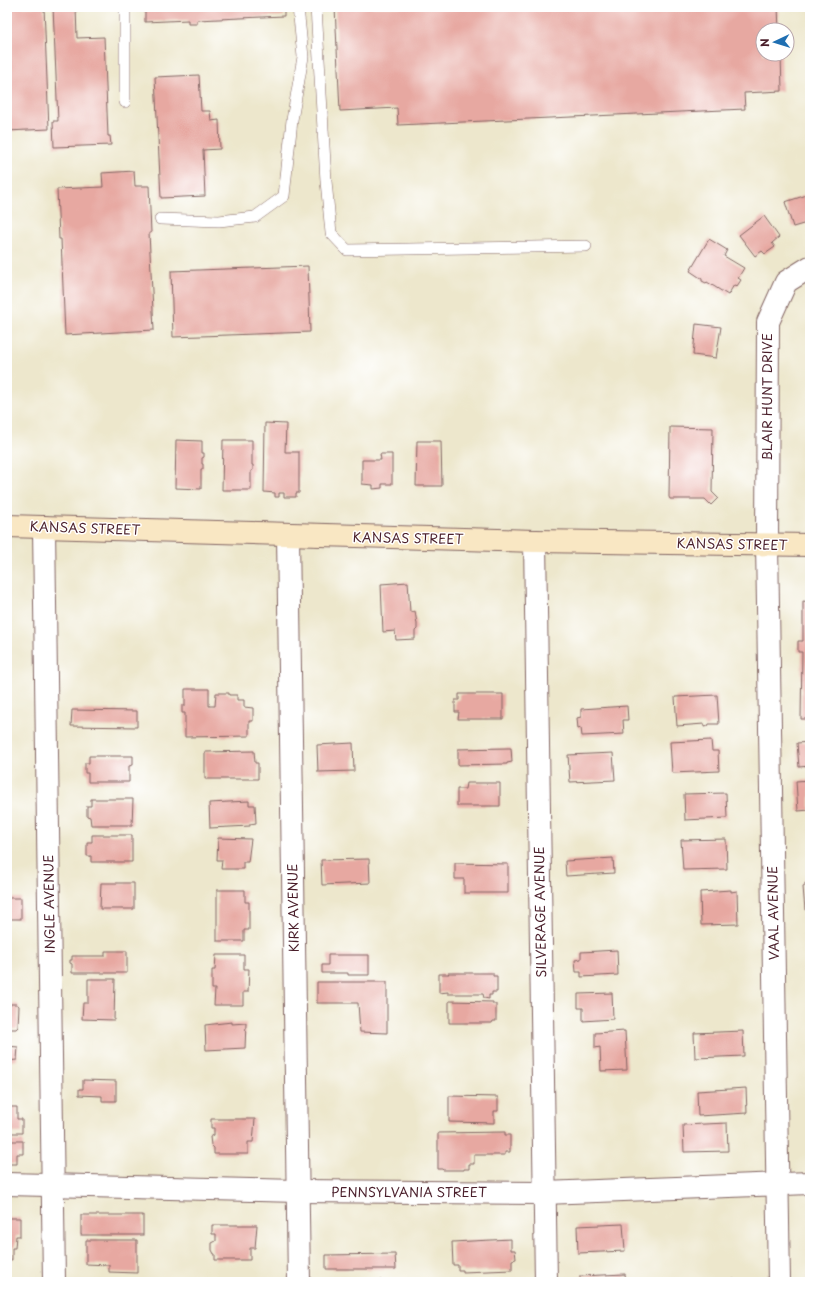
<svg xmlns="http://www.w3.org/2000/svg" width="817" height="1289" font-family="'Playpen Sans',sans-serif">
  <rect width="100%" height="100%" fill="#fff"/>
  <filter id="ink" filterUnits="userSpaceOnUse"><feTurbulence type="fractalNoise" baseFrequency=".025" numOctaves="2"/><feDisplacementMap in="SourceGraphic" scale="8" xChannelSelector="R" yChannelSelector="G"/><feConvolveMatrix kernelMatrix="1 2 1 2 8 2 1 2 1" color-interpolation-filters="sRGB"/></filter>
  <filter id="wash" filterUnits="userSpaceOnUse"><feTurbulence type="fractalNoise" baseFrequency=".012" numOctaves="4" result="noise"/><feDisplacementMap in="SourceGraphic" scale="16" xChannelSelector="R" yChannelSelector="G"/><feGaussianBlur stdDeviation="0.9" result="paint"/><feColorMatrix in="noise" values="0 0 0 0 0 0 0 0 0 0 0 0 0 0 0 0 0 1.4 0 .05"/><feComposite in="paint" operator="in"/></filter>
  <g filter="url(#wash)">
    <rect width="100%" height="100%" fill="#ede7cc"/>
    <g id="blocks">
      <g fill="#e7a8a1">
        <path d="M7 7H44L49 129 7 131Z"/>
        <path d="M53 7H76L77 38 104 37 108 136H110L111 145 54 147 53 121H58Z"/>
        <path d="M145 7H284V16L197 20V24H188V20L145 22Z"/>
        <path d="M335 7H778L779 30H763V54H781L782 91 744 93 745 109 398 125 397 108 340 111Z"/>
        <path d="M199 75 201 111H210L211 121 219 120 220 149 203 150 205 196 161 198 155 77Z"/>
        <path d="M134 171 135 186H149L151 233H149L154 330 65 335 61 239H59L57 189 103 187 102 173Z"/>
        <path d="M810 194V222L793 227 785 202Z"/>
        <path d="M764 216 779 237 772 243 775 247 765 254 762 251 755 256 739 235Z"/>
        <path d="M709 239 727 250 724 256 744 268 738 278 741 280 737 286 734 285 728 295 707 282 706 283 702 281V279L690 271Z"/>
        <path d="M308 266 310 332 173 337 171 271Z"/>
        <path d="M696 324 721 327 716 358 693 355Z"/>
        <path d="M265 423 286 424 285 452H299V493H296V497H284V493H279V497H275V493L264 492Z"/>
        <path d="M670 427 713 428 712 492 718 498 711 505 705 499H670L669 497Z"/>
        <path d="M176 440 202 441V453H204V457L202 458V464H203V469H201V489L175 488Z"/>
        <path d="M223 440H252V465H253V470L251 471V490H222Z"/>
        <path d="M417 441H441L442 486H416Z"/>
        <path d="M380 454H392V484H382V488L373 489V485L362 484V460H381Z"/>
        <path d="M408 582 410 612 415 611 417 624V629L415 631V639L396 640 395 631 383 632 381 584Z"/>
        <path d="M803 601 810 602V719H801L802 652H798V641H803Z"/>
        <path d="M185 689H209V706H215L216 693H229V695H237V700H244V707L253 708V721H249V736L185 737V713H182V706H185Z"/>
        <path d="M459 694H503V719H458L459 712H455V700H459Z"/>
        <path d="M717 695 719 724H709L708 726 704 727V724L677 726 675 697Z"/>
        <path d="M627 706 628 720H623L624 734 582 736 581 728 578 729 577 718 581 717V709Z"/>
        <path d="M72 710 137 711V727L71 726Z"/>
        <path d="M711 740 712 751H718L719 771 672 773 670 742Z"/>
        <path d="M810 742V766L799 767 797 743Z"/>
        <path d="M353 743 354 771 318 772 317 745Z"/>
        <path d="M507 748H511L512 762 507 763V764L458 765V749Z"/>
        <path d="M254 751 255 763H258V779H205V752Z"/>
        <path d="M613 753 615 780 570 782 568 755Z"/>
        <path d="M89 756H133V765L129 766V782H88V773H85V763H89Z"/>
        <path d="M810 780V810L798 811 796 781Z"/>
        <path d="M466 783H500V806H457V789H465Z"/>
        <path d="M726 793 727 818 685 820 684 794Z"/>
        <path d="M91 799H133L132 825H91L90 817 87 816V806H91Z"/>
        <path d="M249 801V805H255L256 823 250 824V826L210 828 209 803Z"/>
        <path d="M92 835H132V862H91V856H87V842H92Z"/>
        <path d="M218 838 251 839 248 862H243V869H221L222 860H217Z"/>
        <path d="M726 839 727 869 683 870 681 840Z"/>
        <path d="M613 858 614 873 566 876 565 861Z"/>
        <path d="M369 859 370 883 322 885 321 860Z"/>
        <path d="M455 863 508 864V893H464V879H455Z"/>
        <path d="M101 883H134V909H100Z"/>
        <path d="M805 883H810V910H805L803 887 805 886Z"/>
        <path d="M217 890H245V902H249V930H244V941H217Z"/>
        <path d="M731 890V892L737 891 738 924 701 925 700 892Z"/>
        <rect x="7" y="898" width="14" height="21"/>
        <path d="M617 950 618 975 581 977V972H576L575 960 581 959V952Z"/>
        <path d="M105 951H127V973H72V964L70 963V960H72V956H105Z"/>
        <path d="M216 955H244V969H249L248 992H243V1005H214L215 989H212V970H215Z"/>
        <path d="M328 955H369V975H348V973H322V965H328Z"/>
        <path d="M448 973H493V976H497V992H492V995H489V999L484 998 483 994H448V992L439 993V974H449Z"/>
        <path d="M88 979H115L114 1020 82 1019 83 1003H88Z"/>
        <path d="M317 982H387V1033L360 1032 358 1003H317Z"/>
        <path d="M612 993 613 1019 583 1021V1008H578V994Z"/>
        <path d="M449 1001 493 1002V1004H496V1021H493L492 1023H449Z"/>
        <path d="M10 1004H17L19 1006 18 1027 16 1029H10V1027H7V1006H10Z"/>
        <path d="M232 1022V1024L246 1023 245 1048 206 1050 205 1025Z"/>
        <path d="M625 1031 627 1070 601 1071 600 1047 595 1048V1033Z"/>
        <path d="M743 1031 744 1056 695 1058 694 1033Z"/>
        <path d="M7 1046 18 1047 17 1060 7 1061Z"/>
        <path d="M83 1080 116 1081V1101H102V1096L79 1095V1089H83Z"/>
        <path d="M746 1088 747 1113 698 1116 697 1091Z"/>
        <path d="M449 1096 498 1097V1111H494V1123L449 1122Z"/>
        <path d="M7 1107H17V1119H22V1133H7Z"/>
        <path d="M211 1119H255L253 1142H248V1154H214V1148L211 1145 210 1137 214 1135V1128H211Z"/>
        <path d="M727 1123 728 1151 684 1152 683 1125Z"/>
        <path d="M505 1132V1135H510V1152H505V1155H474V1164H469V1169H464V1170H443L442 1169H438V1133Z"/>
        <path d="M7 1141H23V1154H17V1164H7Z"/>
        <rect x="81" y="1215" width="62" height="20"/>
        <path d="M7 1218H20V1236H16L15 1248H12V1260H7Z"/>
        <path d="M623 1224 625 1251 578 1253 577 1226Z"/>
        <path d="M212 1225H257L255 1248H250V1260H215V1254H214L212 1250V1243L216 1241V1234H212Z"/>
        <path d="M511 1239V1250H515L516 1259 512 1260V1270L463 1272V1270H458V1265H453L452 1242Z"/>
        <path d="M86 1240H137V1273L109 1272V1265L86 1264Z"/>
        <path d="M395 1254 396 1269H326V1255Z"/>
        <path d="M625 1274 626 1282H580V1276Z"/>
        <path d="M327 1279 381 1280V1282H327Z"/>
        <path d="M734 1279V1282H702V1281Z"/>
      </g>
    </g>
  </g>
  <g filter="url(#ink)">
    <use href="#blocks" fill-opacity="0" stroke="#836563" stroke-width="1"/>
    <g fill="none" stroke-linecap="round" stroke-linejoin="round">
      <defs>
        <g id="lane">
          <path d="M125 7V102"/>
          <path d="M316 7 326 181 331 233 347 250 586 246"/>
          <path d="M160 219 219 221 255 217 284 196 292 120 303 57 298 7"/>
        </g>
        <g id="street">
          <path d="M44 527 54 1282"/>
          <path d="M288 535 299 1282"/>
          <path d="M535 541 546 1282"/>
          <path d="M7 1184 297 1191 544 1193 810 1183"/>
          <path d="M779 1282 767 544 768 322 786 282 810 267"/>
        </g>
        <path id="secondary" d="M7 526 535 541 810 545"/>
      </defs>
      <use href="#lane" stroke="#836563" stroke-width="12"/>
      <use href="#street" stroke="#836563" stroke-width="24"/>
      <use href="#secondary" stroke="#836563" stroke-width="24"/>
      <use href="#lane" stroke="#fff" stroke-width="11"/>
      <use href="#street" stroke="#fff" stroke-width="22"/>
      <use href="#secondary" stroke="#f9e7c3" stroke-width="22"/>
    </g>
  </g>
  <g text-anchor="middle" stroke-width="3" stroke-linejoin="round" paint-order="stroke">
    <g font-size="13" fill="#4a1f2b" stroke="#fff">
      <text transform="translate(767 397) rotate(-90)" y="5">BLAIR HUNT DRIVE</text>
      <text transform="translate(85 528) rotate(2)" y="5">KANSAS STREET</text>
      <text transform="translate(408 538) rotate(1)" y="5">KANSAS STREET</text>
      <text transform="translate(732 544) rotate(1)" y="5">KANSAS STREET</text>
      <text transform="translate(49 904) rotate(-91)" y="5">INGLE AVENUE</text>
      <text transform="translate(293 908) rotate(-91)" y="5">KIRK AVENUE</text>
      <text transform="translate(540 912) rotate(-91)" y="5">SILVERAGE AVENUE</text>
      <text transform="translate(773 913) rotate(-91)" y="5">VAAL AVENUE</text>
      <text x="409" y="1197">PENNSYLVANIA STREET</text>
    </g>
  </g>
  <rect width="817" height="1289" fill="none" stroke="#fff" stroke-width="24"/>
  <g transform="translate(775 42) rotate(266)"><circle r="19" fill="#ffffff" stroke="#b7a5aa"/>
  <path d="M0-3L7 15L0 10L-7 15Z" fill="#1f6fb2"/>
  <text y="-6" font-size="11" font-weight="bold" text-anchor="middle" fill="#4a1f2b">N</text>
  </g>
</svg>
